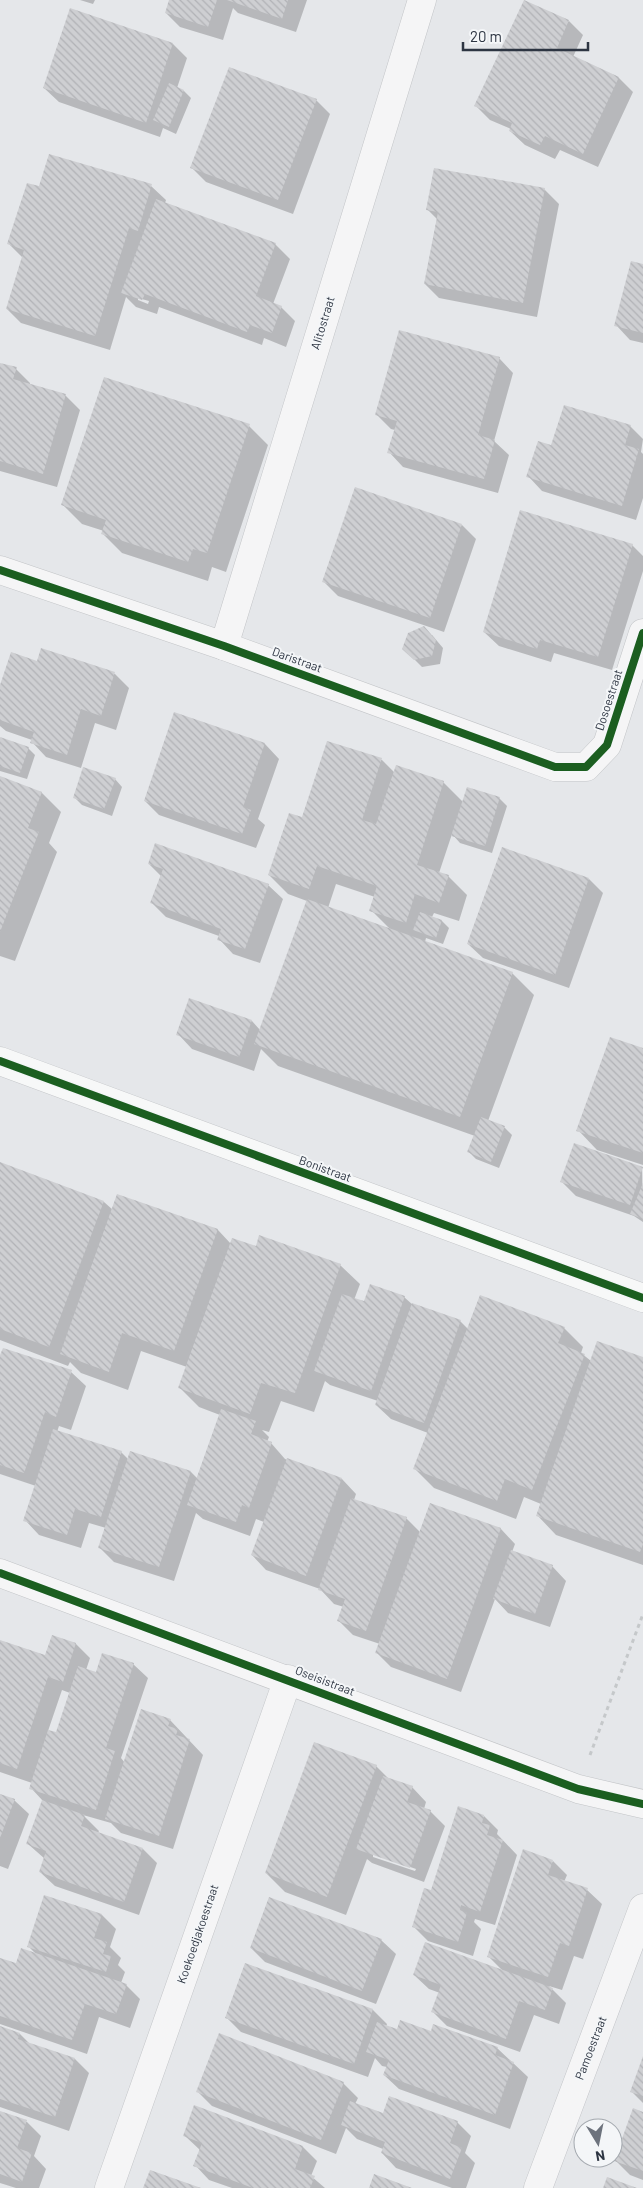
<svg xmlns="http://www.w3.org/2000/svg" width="643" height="2188" font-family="Barlow,sans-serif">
  <defs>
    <pattern id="building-back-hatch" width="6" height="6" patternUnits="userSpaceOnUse" patternTransform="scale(1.25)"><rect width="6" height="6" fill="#cecfd2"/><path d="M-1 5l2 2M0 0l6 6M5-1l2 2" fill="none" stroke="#b1b2b6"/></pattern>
  </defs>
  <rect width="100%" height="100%" fill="#e5e7ea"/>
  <g fill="#0003" fill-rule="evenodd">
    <path d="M80 0H95L93 4Z"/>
    <path d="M170 0H307L296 32 238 13 233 8 223 40 180 27 166 13Z"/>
    <path d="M569 21 583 35 573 57 619 78 633 92 598 167 560 150 555 159 525 145 510 131 511 129 490 120 476 106Z"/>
    <path d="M173 44 187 58 177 88 184 91 191 98 176 134 163 128 160 137 59 102 44 88Z"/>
    <path d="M316 100 330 114 293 214 206 182 192 168Z"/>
    <path d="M151 186 166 200 165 203 275 244 290 259 273 304 281 307 295 321 286 347 264 338 262 345 159 307 157 314 136 307 126 297 110 350 21 323 7 309 23 258 9 244 39 188ZM138 298 149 301 148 304 138 300Z"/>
    <path d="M544 189 559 204 537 317 439 298 425 284 437 219 427 209Z"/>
    <path d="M643 265V343L630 340 616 325Z"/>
    <path d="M499 358 513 373 494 441 509 455 498 493 403 467 389 452 395 430 391 429 377 415Z"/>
    <path d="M0 364 16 369 30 383V385L66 396 80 410 57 487 0 471Z"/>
    <path d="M249 426 268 445 226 572 212 567 208 581 122 553 103 534 104 531 82 524 63 505Z"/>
    <path d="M630 426 643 439 641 452 643 454V498L636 520 542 491 528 476 552 446Z"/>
    <path d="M462 525 476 539 444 632 338 596 324 582Z"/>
    <path d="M632 545 643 556V571L612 670 554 653 551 662 499 646 484 632Z"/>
    <path d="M432 635 443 648 440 664 422 667 403 648Z"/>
    <path d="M42 650 115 674 129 688 116 730 95 723 81 768 46 757 32 742V740L6 731 0 726V689L38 663Z"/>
    <path d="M175 714 265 744 279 759 258 819 265 825 256 848 159 815 145 801Z"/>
    <path d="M0 739 28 748 35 755 27 779 0 771Z"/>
    <path d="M328 742 382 760 395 773 443 782 463 802 499 798 507 806 492 853 460 843 452 834 439 873 448 876 467 895 459 921 434 913 432 917 442 921 449 928 443 944 426 938 425 942 512 973 534 995 488 1121 505 1128 512 1135 499 1168 476 1159 469 1152 475 1136 278 1066 261 1049 254 1071 192 1049 178 1034 252 1021 260 1030 307 901 288 894 269 875 303 819ZM336 884 375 897 371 910 390 929 328 908Z"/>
    <path d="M0 777 42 793 61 812 49 843 57 852 15 961 0 956Z"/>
    <path d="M115 779 122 787 112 816 82 805 74 797Z"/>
    <path d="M149 864 268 885 283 899 260 963 233 954 219 939V936L166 917 152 903 161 876Z"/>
    <path d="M589 879 603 893 569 988 483 958 468 944Z"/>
    <path d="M643 1049V1165L597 1150 578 1130Z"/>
    <path d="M0 1163 104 1202 113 1210 218 1230 231 1244 340 1265 360 1284 354 1300 364 1303 404 1297 413 1305 460 1321 468 1329 564 1328 583 1347 581 1353 591 1361 643 1358V1565L556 1535 537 1515 541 1504 524 1497 516 1519 434 1488 414 1468 428 1433 391 1419 376 1405 378 1401 330 1385 325 1381 314 1412 281 1401 269 1432 262 1430 269 1437 267 1442 271 1443 285 1459 342 1479 356 1494 354 1500 406 1518 421 1533 501 1529 515 1544 512 1552 552 1566 566 1581 550 1627 508 1613 495 1599 461 1692 391 1667 377 1653 380 1644 353 1635 339 1621 344 1607 334 1604 320 1589 266 1570 252 1555 264 1522 256 1519 250 1536 203 1519 196 1513 174 1581 114 1562 100 1548 106 1528 89 1523 81 1548 39 1535 25 1520 36 1486 0 1474V1359L71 1372 86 1386 71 1430 59 1426 57 1432 121 1452 129 1460 191 1472 198 1479 220 1415 199 1407 180 1388 187 1367 141 1351 128 1390 81 1373 70 1362 68 1366 0 1340Z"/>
    <path d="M642 1168 643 1222 634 1216 576 1196 562 1182Z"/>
    <path d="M53 1636 76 1644 90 1658 86 1670 97 1673 133 1664 148 1678 121 1758 125 1763 170 1720 203 1755 173 1849 121 1833 111 1823 83 1815 99 1831 98 1833 143 1849 157 1863 139 1915 55 1886 40 1872 45 1859 28 1844 43 1801 31 1788 32 1783 0 1772V1641L46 1656ZM62 1690 70 1693 57 1734 48 1731Z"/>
    <path d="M376 1766 390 1780 412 1787 426 1802 424 1809 430 1811 445 1826 424 1882 372 1863 367 1859 346 1915 285 1892 266 1873ZM373 1854 416 1869 415 1871 373 1857Z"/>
    <path d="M0 1795 14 1800 29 1814 8 1869 0 1866Z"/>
    <path d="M484 1816 498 1830 497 1834 517 1855 495 1925 475 1919 474 1922 481 1929 473 1956 428 1941 414 1927Z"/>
    <path d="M553 1861 567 1875 564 1882 587 1890 602 1904 583 1959 574 1956 562 1990 549 1986 566 2003 559 2024 534 2015 520 2052 447 2026 433 2012 440 1993 429 1989 414 1975 503 1971 489 1957Z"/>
    <path d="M45 1896 102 1915 116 1929 110 1947 121 1958 118 1965 125 1972 121 1983 126 1985 140 1999 130 2028 99 2017 87 2054 0 2024V1959L16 1964 36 1954 28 1946Z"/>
    <path d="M381 1940 396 1954 376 2004 265 1962 251 1948Z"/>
    <path d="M246 1964 373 2010 387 2024 386 2027 397 2031 431 2033 497 2048 528 2077 510 2129 399 2089 384 2075 387 2067 382 2066 375 2058 368 2077 241 2032 227 2018Z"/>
    <path d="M0 2027 20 2034 30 2044 75 2059 89 2073 69 2131 0 2107Z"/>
    <path d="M643 2059V2103L632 2092Z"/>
    <path d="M343 2083 358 2098 355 2104 383 2115 457 2122 471 2136 465 2153 475 2163 466 2188H452L396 2168 382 2153 383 2149 357 2139 346 2128 336 2154 212 2106 198 2092Z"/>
    <path d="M195 2107 303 2147 317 2161 311 2176 325 2188H232L209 2180 195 2165 200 2150 184 2135Z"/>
    <path d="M0 2112 27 2122 41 2136 34 2156 46 2169 39 2188H16L0 2183Z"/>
    <path d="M643 2113V2180L630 2175 616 2161Z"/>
  </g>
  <g fill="url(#building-back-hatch)">
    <path d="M169 0H217L208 27 165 13Z"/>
    <path d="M227 0H288L282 19Z"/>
    <path d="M524 0 569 20 557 48 619 77 583 154 545 136 540 145 509 131 512 123 474 106Z"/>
    <path d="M70 8 173 43 146 123 43 88Z"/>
    <path d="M229 67 317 99 278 200 190 168Z"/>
    <path d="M169 83 184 90 169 127 153 120Z"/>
    <path d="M49 154 152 184 138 231 129 228 95 336 6 309 24 250 7 244 27 183 39 186Z"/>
    <path d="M434 168 545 188 523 303 424 284 438 212 426 210Z"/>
    <path d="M156 199 276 243 256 296 282 306 272 333 250 325 247 332 145 294 142 300 121 293Z"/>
    <path d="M631 261 643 264V333L614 326Z"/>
    <path d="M399 330 500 357 478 435 495 440 484 479 387 453 397 421 375 415Z"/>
    <path d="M0 363 17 367 13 379 66 394 43 474 0 461Z"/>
    <path d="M104 377 250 424 207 553 193 549 188 562 101 534 106 520 61 505Z"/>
    <path d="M564 405 631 425 625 445 639 449 622 506 526 477 538 441 551 445Z"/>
    <path d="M355 487 462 524 430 618 322 582Z"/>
    <path d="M520 510 633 544 598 657 540 640 537 649 483 632Z"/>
    <path d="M424 626 436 640 432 656 414 660 402 649 408 633Z"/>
    <path d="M41 648 115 672 101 716 81 709 67 755 30 743 34 732 0 720V685L11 652 37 661Z"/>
    <path d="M174 712 265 743 243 807 251 810 242 834 144 801Z"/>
    <path d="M0 737 29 747 20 773 0 766Z"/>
    <path d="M327 741 382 758 362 820 376 824 396 765 444 781 417 865 449 875 439 903 415 894 406 923 369 911 377 886 317 866 309 889 268 875 289 813 302 817Z"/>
    <path d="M83 767 116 778 104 809 73 798Z"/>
    <path d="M0 776 42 792 28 828 39 832 0 932Z"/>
    <path d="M467 787 500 797 485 846 451 836Z"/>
    <path d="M155 843 269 884 245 949 217 940 221 929 150 903 163 869 148 864Z"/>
    <path d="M502 847 589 878 555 975 467 944Z"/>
    <path d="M307 899 513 972 460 1117 254 1044Z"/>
    <path d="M420 912 442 920 436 938 413 930Z"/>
    <path d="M189 998 252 1020 239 1057 176 1035Z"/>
    <path d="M610 1037 643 1048V1153L576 1131Z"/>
    <path d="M481 1117 505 1126 491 1162 467 1152Z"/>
    <path d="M574 1143 643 1167 630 1205 560 1182Z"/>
    <path d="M0 1162 104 1201 49 1347 0 1329Z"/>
    <path d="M643 1183V1219L630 1214Z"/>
    <path d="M117 1194 218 1229 174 1351 122 1333 109 1372 60 1354Z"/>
    <path d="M259 1235 341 1264 295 1393 261 1383 250 1414 178 1388 232 1238 256 1246Z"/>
    <path d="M370 1284 405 1296 371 1391 314 1371 342 1294 364 1301Z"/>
    <path d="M480 1295 565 1327 558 1343 585 1354 532 1490 505 1479 497 1501 413 1469Z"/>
    <path d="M412 1303 461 1320 424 1423 375 1405Z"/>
    <path d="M597 1341 643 1357V1544L640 1552 536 1516Z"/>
    <path d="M3 1348 72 1370 56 1417 45 1412 24 1473 0 1465V1355Z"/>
    <path d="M221 1409 256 1421 251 1434 272 1442 249 1508 242 1505 236 1522 187 1505Z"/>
    <path d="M53 1429 122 1451 101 1517 75 1509 67 1535 23 1521Z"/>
    <path d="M130 1451 191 1471 159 1567 98 1548Z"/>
    <path d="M287 1458 342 1478 306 1576 251 1555Z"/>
    <path d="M351 1498 407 1517 366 1631 337 1621 345 1599 318 1590Z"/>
    <path d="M430 1503 501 1528 447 1679 375 1653Z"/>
    <path d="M511 1550 553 1565 535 1614 493 1599Z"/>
    <path d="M52 1635 76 1643 63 1682 48 1677 17 1769 0 1763V1640L45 1655Z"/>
    <path d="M102 1653 134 1663 106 1748 115 1751 96 1810 29 1789 48 1730 56 1732 78 1666 96 1672Z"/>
    <path d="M141 1709 171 1719 168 1726 178 1729 176 1735 190 1739 159 1836 105 1819Z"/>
    <path d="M314 1742 377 1765 327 1897 265 1873Z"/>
    <path d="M383 1776 413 1786 407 1802 431 1810 410 1868 356 1849Z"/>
    <path d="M0 1794 15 1799 0 1838Z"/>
    <path d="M42 1800 85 1815 81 1826 143 1848 124 1902 39 1872 46 1851 26 1844Z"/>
    <path d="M458 1806 484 1815 482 1823 490 1825 487 1835 503 1840 480 1912 461 1905 460 1910 467 1913 458 1942 412 1927 424 1888 431 1890Z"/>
    <path d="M523 1849 553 1860 548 1875 588 1888 569 1946 560 1943 548 1977 487 1957Z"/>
    <path d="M44 1895 102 1914 94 1938 107 1942 103 1954 111 1956 106 1972 27 1947Z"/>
    <path d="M269 1897 382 1939 362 1991 250 1948Z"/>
    <path d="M425 1942 553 1988 545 2010 519 2001 506 2039 431 2012 441 1985 413 1975Z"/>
    <path d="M21 1948 127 1984 116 2014 85 2004 72 2040 0 2016V1958L16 1963Z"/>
    <path d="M245 1963 373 2009 354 2064 225 2018Z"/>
    <path d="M400 2020 431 2031 433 2024 498 2047 495 2055 514 2062 495 2115 383 2075 389 2060 366 2052 377 2022 397 2029Z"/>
    <path d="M0 2026 20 2033 18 2039 75 2058 55 2117 0 2099Z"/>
    <path d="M219 2033 344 2082 321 2140 196 2092Z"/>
    <path d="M643 2056V2096L630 2092Z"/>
    <path d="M389 2096 458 2121 450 2143 462 2148 450 2179 381 2153 385 2142 341 2125 350 2101 383 2113Z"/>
    <path d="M194 2105 303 2146 295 2169 315 2176 310 2188H253L193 2166 202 2143 183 2136Z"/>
    <path d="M633 2108 643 2112V2171L614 2161Z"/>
    <path d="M0 2111 27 2120 17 2148 32 2153 22 2182 0 2174Z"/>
    <path d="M150 2170 201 2188H143Z"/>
    <path d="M374 2174 412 2188H369Z"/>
    <path d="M607 2177 637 2188H603Z"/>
  </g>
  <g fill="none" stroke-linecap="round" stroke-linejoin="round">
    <defs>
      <g id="street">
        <path d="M0 570 224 646 555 767H586L607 745 643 633"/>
        <path d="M224 646 422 0"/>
        <path d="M0 1573 578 1789 643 1804"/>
        <path d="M109 2188 288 1679"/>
        <path d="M538 2188 643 1908"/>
      </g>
      <path id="secondary" d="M0 1061 643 1298"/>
    </defs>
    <use href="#street" stroke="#c3c5c8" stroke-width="29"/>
    <use href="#secondary" stroke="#c3c5c8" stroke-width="29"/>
    <path stroke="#c5c8ca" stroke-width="3" stroke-dasharray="4 4" stroke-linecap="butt" d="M590 1755 643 1614"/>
    <use href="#street" stroke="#f5f5f6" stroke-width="28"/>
    <use href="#secondary" stroke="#f7f8f8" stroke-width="28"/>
    <defs>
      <g id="cycleway">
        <path d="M0 570 224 646 555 767H586L607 745 643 633"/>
        <path d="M0 1061 643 1298"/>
        <path d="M0 1573 578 1789 643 1804"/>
      </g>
    </defs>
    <use href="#cycleway" stroke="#f4f6f8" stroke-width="11"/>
    <use href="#cycleway" stroke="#1b5e20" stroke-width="8"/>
  </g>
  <g text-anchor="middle" stroke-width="4" stroke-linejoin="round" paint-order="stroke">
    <g font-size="12" fill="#2d3542" stroke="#f4f6f8">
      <text transform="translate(323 323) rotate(-73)" y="4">Alitostraat</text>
      <text transform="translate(297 660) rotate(20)" y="4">Daristraat</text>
      <text transform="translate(609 700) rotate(-72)" y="4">Dosoestraat</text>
      <text transform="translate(325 1169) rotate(20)" y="4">Bonistraat</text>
      <text transform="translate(325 1681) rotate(21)" y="4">Oseisistraat</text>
      <text transform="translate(198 1934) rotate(-71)" y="4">Koekoedjakoestraat</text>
      <text transform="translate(591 2048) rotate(-69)" y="4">Pamoestraat</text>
    </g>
  </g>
  <g transform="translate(598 2143) rotate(170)"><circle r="24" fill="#f4f6f8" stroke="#a4a9af"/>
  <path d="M0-4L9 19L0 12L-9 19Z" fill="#6d737d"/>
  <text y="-8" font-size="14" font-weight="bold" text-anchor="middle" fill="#2d3542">N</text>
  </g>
  <path d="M463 42v8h125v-8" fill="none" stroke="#2d3542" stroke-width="2.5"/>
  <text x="470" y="42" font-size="15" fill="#2d3542" stroke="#f4f6f8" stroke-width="4" paint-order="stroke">20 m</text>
</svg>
